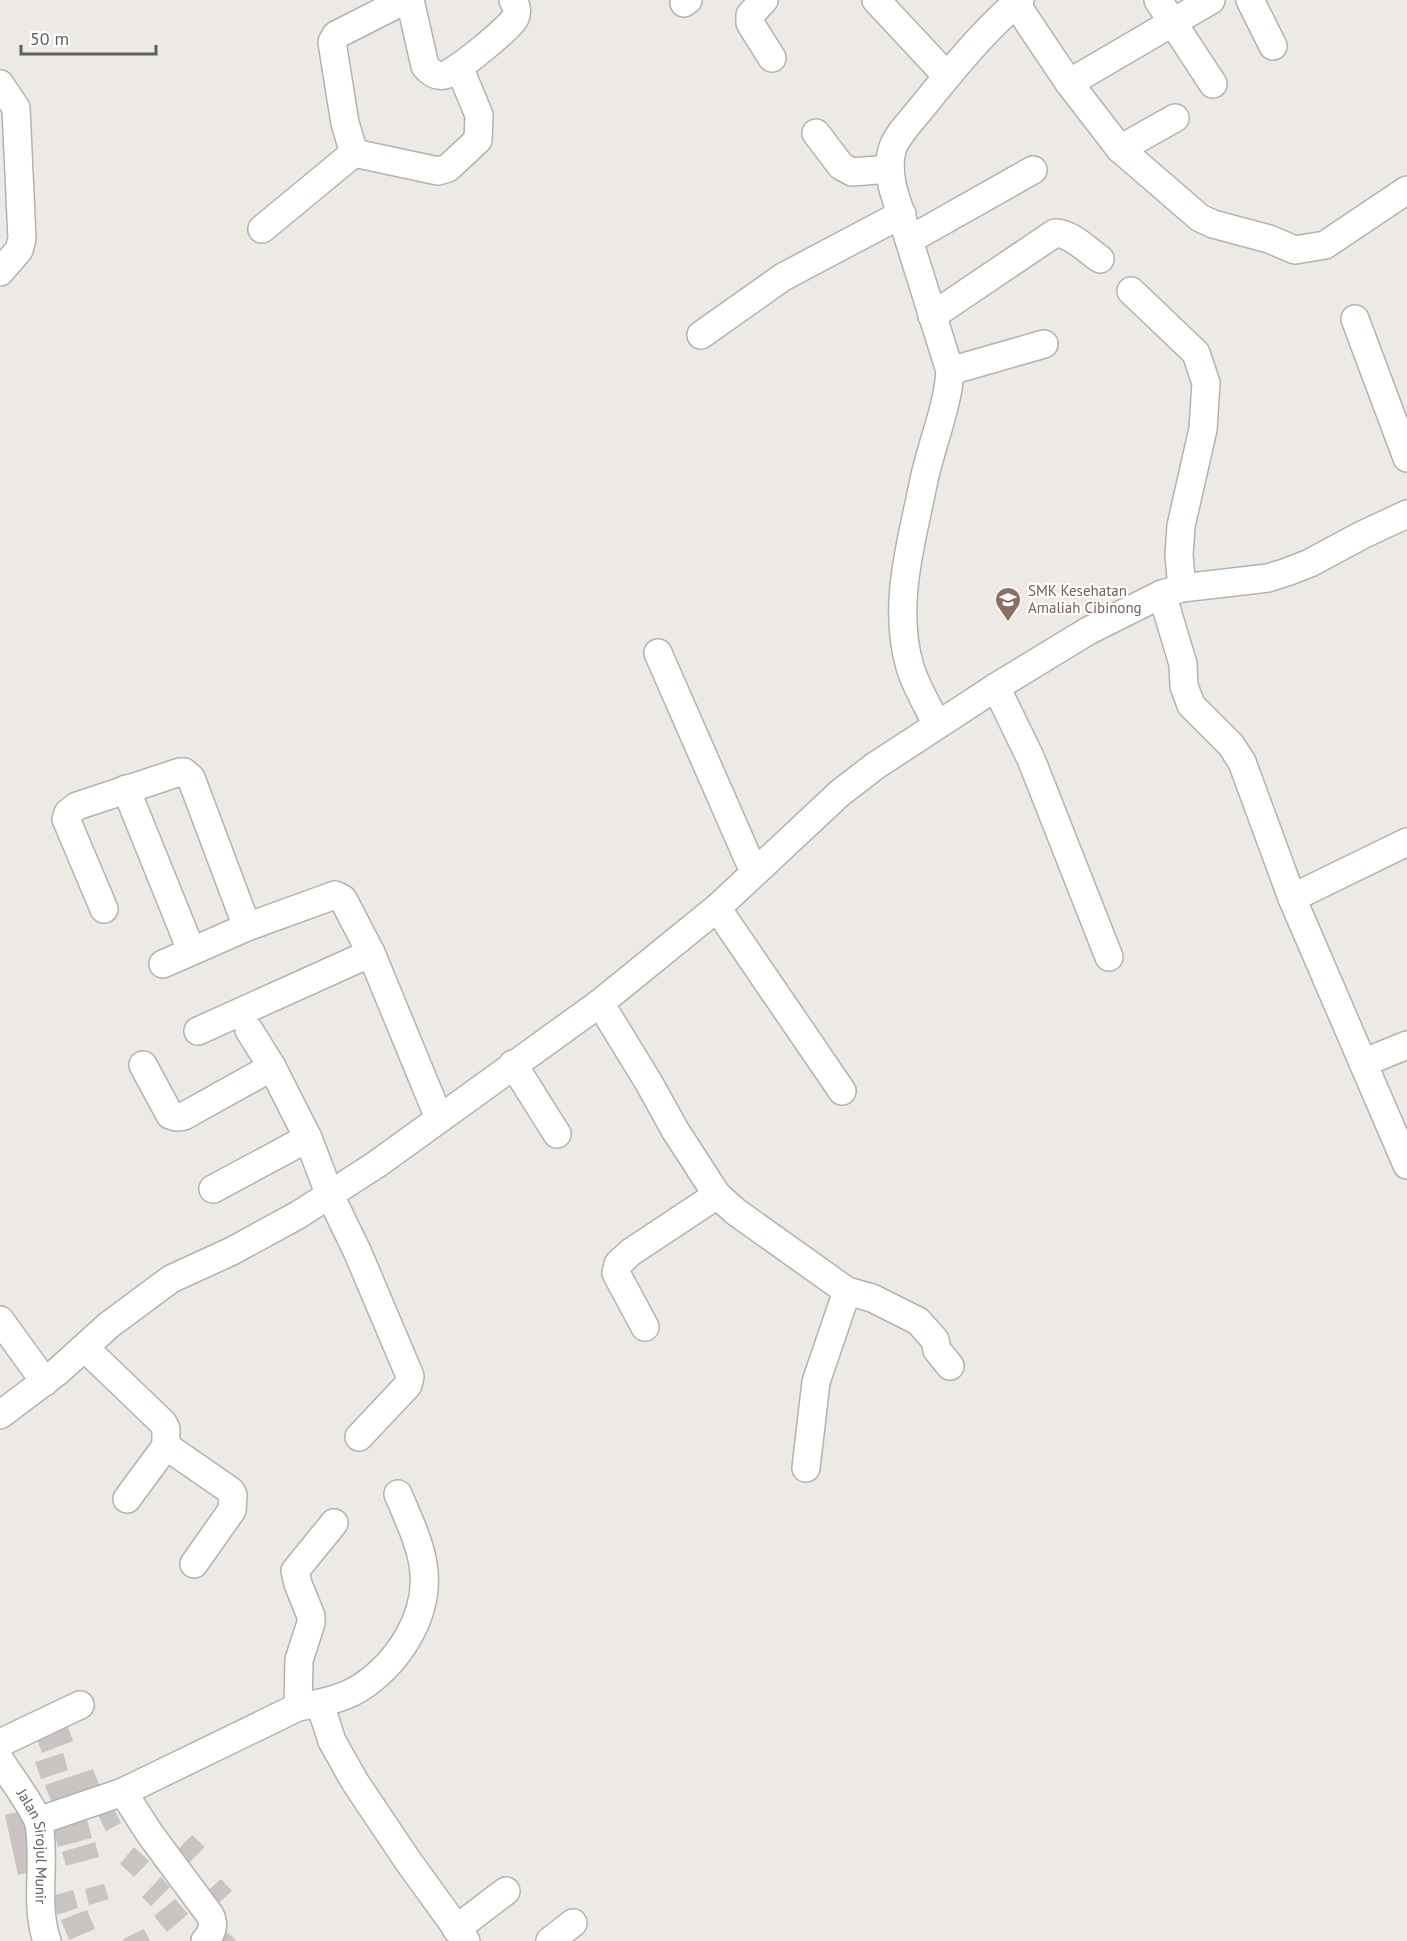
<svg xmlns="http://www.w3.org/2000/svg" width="1407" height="1941" font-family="'PT Sans',sans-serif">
  <rect width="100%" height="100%" fill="#ede9e4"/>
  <g fill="#c9c4c1">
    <path d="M67 1724 73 1741 42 1753 36 1736Z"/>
    <path d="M63 1753 68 1770 41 1779 35 1762Z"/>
    <path d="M93 1769 101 1790 53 1806 45 1785Z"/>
    <path d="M109 1799 121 1823 106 1831 94 1807Z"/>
    <path d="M22 1811 36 1871 18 1875 5 1815Z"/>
    <path d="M85 1812 92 1838 58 1847 51 1821Z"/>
    <path d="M192 1835 205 1847 182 1870 170 1858Z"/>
    <path d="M95 1842 99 1857 66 1866 62 1852Z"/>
    <path d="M134 1847 149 1861 134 1877 120 1864Z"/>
    <path d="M161 1877 170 1887 151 1906 142 1897Z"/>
    <path d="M221 1879 232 1891 212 1909 201 1897Z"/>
    <path d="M104 1884 109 1899 89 1905 85 1889Z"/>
    <path d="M73 1890 78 1908 57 1915 52 1896Z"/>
    <path d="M175 1899 188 1914 167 1932 154 1916Z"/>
    <path d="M87 1910 95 1929 69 1940 61 1920Z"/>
    <path d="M220 1926 236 1940 235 1941H207Z"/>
    <path d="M144 1929 150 1941H124L123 1939Z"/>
  </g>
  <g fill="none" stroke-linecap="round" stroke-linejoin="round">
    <defs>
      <g id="minor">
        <path d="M410 0 425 66C430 72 437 77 445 75 456 72 511 27 515 18 518 12 516 5 513 0"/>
        <path d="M764 0 750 15V23L772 58"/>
        <path d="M876 0 947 76"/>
        <path d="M1158 0 1213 84"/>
        <path d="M1250 0 1273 46"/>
        <path d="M684 3 688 0"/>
        <path d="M1016 4 1069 83 1120 149 1200 218 1213 224 1269 239 1295 250 1325 245 1407 190"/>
        <path d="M1069 83 1211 0"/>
        <path d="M0 84 16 108 22 239 19 250 0 272"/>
        <path d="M816 133 841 166 852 172 890 169"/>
        <path d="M1120 149 1175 118"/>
        <path d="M354 153 438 171 448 168 478 140 479 115 459 67"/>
        <path d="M354 153 345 123 332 42 336 35 405 0"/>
        <path d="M262 229 354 153"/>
        <path d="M909 240 1033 170"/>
        <path d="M1131 291 1196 353 1206 383 1203 429 1181 526 1179 555 1182 588"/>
        <path d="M932 316 1055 233C1071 233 1087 250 1100 259"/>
        <path d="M1355 319 1407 458"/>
        <path d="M701 335 783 277 902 214"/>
        <path d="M950 371 1044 344"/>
        <path d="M1162 594 1183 664 1184 686 1191 705 1231 745 1242 762 1292 898 1407 1165"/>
        <path d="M658 653 754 872"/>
        <path d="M996 687 1031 759 1109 957"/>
        <path d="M937 725C928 706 916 687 910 667 895 616 906 563 917 513 921 495 924 477 929 460 937 430 948 402 950 371L893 189C890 175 888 161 893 147 899 132 913 119 923 106 953 69 984 30 1020 0"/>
        <path d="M126 789 191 950"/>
        <path d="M1292 898 1407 842"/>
        <path d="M717 908 842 1091"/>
        <path d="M104 909 69 826 66 819 68 813 77 806 180 772H184L191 778 247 927 335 895 343 899 371 953 439 1118"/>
        <path d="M163 964 247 927"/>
        <path d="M600 1003 649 1083 675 1130 717 1195 736 1212 847 1291 872 1298 918 1321 935 1340 937 1350 950 1366"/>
        <path d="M249 1030 272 1067 308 1138 329 1193 357 1251 410 1376 408 1385 359 1437"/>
        <path d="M198 1031 371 953"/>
        <path d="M1363 1063 1407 1045"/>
        <path d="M513 1064 557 1134"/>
        <path d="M143 1065 170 1115 176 1117 184 1116 272 1067"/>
        <path d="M213 1189 308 1138"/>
        <path d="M0 1320 45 1382"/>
        <path d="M645 1327 616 1273 618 1264 631 1252 717 1195"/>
        <path d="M85 1348 163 1423 166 1429V1446L231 1491 233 1495 232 1510 194 1564"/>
        <path d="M0 1415 57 1372 109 1325 171 1279 232 1251 298 1215 377 1164 600 1003 717 908 840 793 875 766 996 687 1088 631 1162 594 1182 588 1268 578 1287 572 1310 563 1362 535 1407 514"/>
        <path d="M806 1468 816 1382 847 1291"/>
        <path d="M127 1499 166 1446"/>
        <path d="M323 1703 322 1710 332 1741 355 1782 408 1861 466 1941"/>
        <path d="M298 1707 299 1660 311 1623V1616L298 1584 295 1571 334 1523"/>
        <path d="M0 1743 80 1705"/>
        <path id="s1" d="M0 1760C8 1773 36 1811 39 1824 46 1863 34 1903 47 1941"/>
        <path d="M123 1792 150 1834 210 1915C215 1925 212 1933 205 1941"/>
        <path d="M38 1821 123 1792 298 1707C319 1704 342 1699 360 1688 397 1664 428 1618 424 1572 422 1546 408 1518 398 1494"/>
        <path d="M456 1929 506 1891"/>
        <path d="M550 1941 573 1923"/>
      </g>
    </defs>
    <use href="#minor" stroke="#afb3b6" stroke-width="30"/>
    <use href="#minor" stroke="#fff" stroke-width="27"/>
  </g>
  <defs>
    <symbol id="school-pin" viewBox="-11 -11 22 30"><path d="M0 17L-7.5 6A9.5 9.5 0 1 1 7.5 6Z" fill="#8d6e63" stroke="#fff"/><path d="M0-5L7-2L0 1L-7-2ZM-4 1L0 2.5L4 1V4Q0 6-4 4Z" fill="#fff"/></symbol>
  </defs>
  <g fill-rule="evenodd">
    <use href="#school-pin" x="993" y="585" width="30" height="40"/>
  </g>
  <g text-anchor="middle" stroke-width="4.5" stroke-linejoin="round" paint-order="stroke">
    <g font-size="15" fill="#785e54" stroke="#fff" text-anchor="start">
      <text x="1028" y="596">SMK Kesehatan<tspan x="1028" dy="17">Amaliah Cibinong</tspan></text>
    </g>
    <g font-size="15" fill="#5c6164" stroke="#fff">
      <text dy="5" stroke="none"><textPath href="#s1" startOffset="96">Jalan Sirojul Munir</textPath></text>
    </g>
  </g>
  <path d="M21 45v9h135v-9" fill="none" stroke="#5c6164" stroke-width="3"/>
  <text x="30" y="45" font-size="18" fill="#5c6164" stroke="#ffffff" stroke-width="4.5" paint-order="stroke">50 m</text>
</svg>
